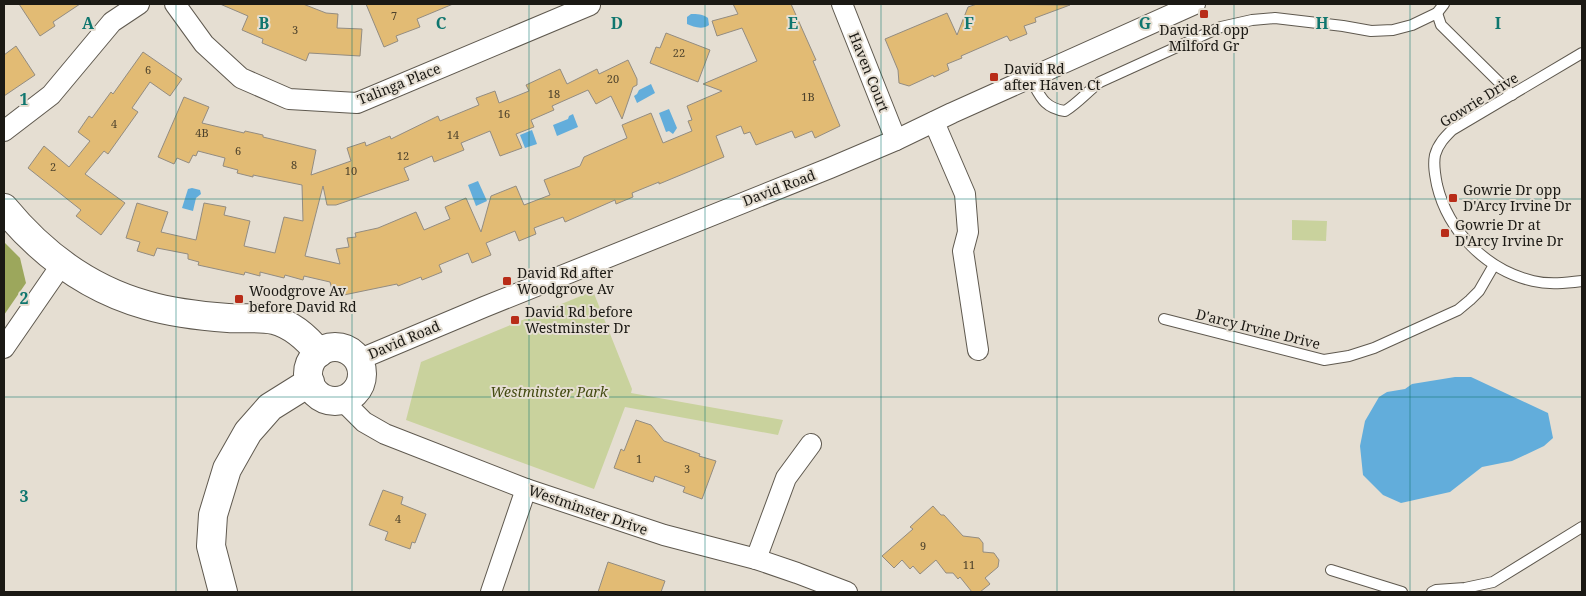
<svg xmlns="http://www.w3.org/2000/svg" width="1586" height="596" font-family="'Noto Serif',serif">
  <rect width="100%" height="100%" fill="#e5ded2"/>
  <g fill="#c9d29d">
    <path d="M1292 220 1327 221 1326 241 1292 240Z"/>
    <path d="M593 291 632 389 631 393 783 420 778 435 625 407 594 489 406 420 421 362Z"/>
  </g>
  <path fill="#9ca75c" d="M4 242 20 258 26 283 4 315Z"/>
  <g fill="#62addb">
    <path d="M691 14C697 14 703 14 708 18L709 25C703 30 693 27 687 24V17Z"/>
    <path d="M651 84 655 93 637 103 634 96 637 94 639 90Z"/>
    <path d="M669 109 677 128 673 134 669 131 666 132 659 113Z"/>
    <path d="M573 114 578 127 557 136 553 125 568 119 569 116Z"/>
    <path d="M532 130 537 144 525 148 520 135Z"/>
    <path d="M478 181 487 201 476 206 468 185Z"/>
    <path d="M192 188 200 190 201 194 196 198 193 211 182 208 188 189Z"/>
    <path d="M1455 377H1471L1548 413 1553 438 1544 446 1512 461 1482 467 1450 492 1401 503 1383 495 1363 475 1360 446 1365 421 1379 397 1387 392 1405 389 1412 384Z"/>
  </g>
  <g fill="#e2bb74" stroke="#938c81">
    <path d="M19 4H80L53 22 55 26 40 36Z"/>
    <path d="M220 4H303L326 13 338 14 337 28 362 29 360 56 309 53 306 61 262 43 263 39 242 30 248 16Z"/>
    <path d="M366 4H453L417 19 420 27 396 36 398 41 384 47Z"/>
    <path d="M733 4H791L816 60 813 61 840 126 815 138 812 131 795 138 792 131 756 145 750 132 744 134 741 126 716 136 724 157 659 184V182L632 193 633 197 616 204 615 200 565 222 563 217 534 228 536 234 519 241 515 231 486 243 491 255 472 263 468 253 439 265 442 272 422 280 421 277 398 286 397 284 334 297 330 282 304 276 303 280 285 275 284 278 260 272V276L245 272 244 275 198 265 199 262 188 259V254L157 248 154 256 137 251 140 242 126 238 137 203 168 212 161 232 196 240 204 203 226 207 224 215 250 221 244 246 275 253 284 217 303 221 302 185 253 175V177L237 173 238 170 223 166 225 158 198 151 196 156 193 155 189 163 177 158 174 164 158 157 184 97 209 107 202 123 244 133 245 131 263 135V137L316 150 311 175 351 161 347 148 365 142 366 146 390 136 391 139 438 116 440 121 479 105 476 98 495 91 499 103 529 91 526 85 560 69 567 84 597 69 599 74 628 60 637 79V85L633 87 622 119 611 96 596 104 588 90 552 106 554 110 531 120 534 127 516 134 522 148 500 156 490 131 461 143 464 150 434 162 432 156 404 168 409 180 336 205H327L323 186 305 256 340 264 336 249 349 247 347 238 356 237 355 233 378 228 416 212 424 230 450 219 445 207 466 198 481 232 491 196 516 186 524 205 550 195 544 180 580 166 584 157 627 138 622 125 651 113 663 143 692 131 688 121 692 120 687 106 722 91 703 84 757 61 742 28 717 36 712 21 738 14Z"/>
    <path d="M977 4 1070 5 1035 18 1036 22 1024 26 1027 34 1010 41 1007 36 961 56 962 58 947 64 949 70 934 77 933 75 909 86 899 83 898 70 885 39 947 13 957 35 968 7Z"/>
    <path d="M666 33 710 50 698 82 650 63 656 47 660 48Z"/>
    <path d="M16 46 35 75 4 96V55Z"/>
    <path d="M143 52 182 79 170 96 150 82 132 108 138 112 108 154 104 151 85 174 125 203 101 235 76 216 81 210 28 168 44 146 69 167 90 141 78 132 89 116 92 118 111 92 113 94Z"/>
    <path d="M636 420 651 425 664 441 700 454 699 456 716 461 702 499 683 492 685 487 655 476 653 482 614 468 621 449 624 451Z"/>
    <path d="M383 490 403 497 401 504 426 514 415 543 412 542 410 549 385 540 388 532 369 525Z"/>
    <path d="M933 506 941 515H944L963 536 979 538 983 543V552L994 553 999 560 998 567 985 578 990 584 980 592H972L960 577 958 579 953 573H946L936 560 920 574 913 566 910 569 902 560 894 568 882 556 913 529 910 527Z"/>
    <path d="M608 562 665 581 661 592H598Z"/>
  </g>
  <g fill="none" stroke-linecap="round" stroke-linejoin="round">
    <defs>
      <g id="lane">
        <path d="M1437 13 1441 25 1512 95"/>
        <path d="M1582 53 1452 130C1445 137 1438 144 1435 155 1433 165 1435 175 1437 185 1448 231 1486 270 1533 281 1549 285 1566 283 1582 281"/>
        <path d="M1030 78C1040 95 1043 108 1065 111 1078 103 1088 91 1100 82L1221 27 1252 20 1275 18 1343 26 1371 31 1393 30 1412 25 1437 13 1444 4"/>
        <path d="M1164 319 1324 360 1349 356 1374 348 1458 310 1470 300 1479 291 1494 265"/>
        <path d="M1331 570 1402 592"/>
        <path d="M1432 592 1436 590 1465 588 1493 582 1582 527"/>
      </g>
      <g id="street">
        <path d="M175 4 204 44 241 78 289 99 357 103 590 5"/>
        <path d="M842 4 896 140"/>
        <path d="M934 122 965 194 968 232 963 251 978 350"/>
        <path d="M4 131 51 95 112 22 139 4"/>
        <path d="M4 348 62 264"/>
        <path d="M358 360 484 307 830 168 896 140 952 113 1195 4"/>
        <path d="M342 400 364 422 385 434 526 489 664 535 756 559 797 573 847 592"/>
        <path d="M756 559 786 478 811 444"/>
        <path d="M491 592 526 489"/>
      </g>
      <g id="secondary">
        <path d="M4 208C41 253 89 289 146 305 173 313 200 316 228 318 243 319 259 317 274 320 293 325 307 338 319 353"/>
        <circle cx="335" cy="374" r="27"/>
        <path d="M223 592 211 546 213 515 227 469 248 432 270 407 310 382"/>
      </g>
    </defs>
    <use href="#lane" stroke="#5f594f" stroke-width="12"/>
    <use href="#street" stroke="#5f594f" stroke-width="22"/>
    <use href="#secondary" stroke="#5f594f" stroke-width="30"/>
    <use href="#lane" stroke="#fff" stroke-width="10"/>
    <use href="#street" stroke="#fff" stroke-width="20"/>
    <use href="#secondary" stroke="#fff" stroke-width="28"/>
  </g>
  <path fill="none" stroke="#0f766e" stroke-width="1" stroke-opacity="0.55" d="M176 4V592M352 4V592M529 4V592M705 4V592M881 4V592M1057 4V592M1234 4V592M1410 4V592M4 199H1582M4 397H1582"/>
  <g fill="#b82c18" stroke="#e5ded2" stroke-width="2">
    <rect x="1199" y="9" width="10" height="10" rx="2.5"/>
    <rect x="989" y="72" width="10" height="10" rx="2.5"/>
    <rect x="1448" y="193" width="10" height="10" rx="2.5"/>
    <rect x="1440" y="228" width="10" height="10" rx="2.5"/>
    <rect x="502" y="276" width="10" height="10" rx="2.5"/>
    <rect x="234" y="294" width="10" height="10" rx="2.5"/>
    <rect x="510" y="315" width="10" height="10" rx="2.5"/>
  </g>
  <g text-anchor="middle" stroke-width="4" stroke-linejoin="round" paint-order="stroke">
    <g font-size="11" fill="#4d422c">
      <text x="394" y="20">7</text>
      <text x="295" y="34">3</text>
      <text x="679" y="57">22</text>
      <text x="148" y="74">6</text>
      <text x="613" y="83">20</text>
      <text x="554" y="98">18</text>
      <text x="808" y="101">1B</text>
      <text x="504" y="118">16</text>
      <text x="114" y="128">4</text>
      <text x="202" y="137">4B</text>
      <text x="453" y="139">14</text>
      <text x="238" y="155">6</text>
      <text x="403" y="160">12</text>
      <text x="294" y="169">8</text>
      <text x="53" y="171">2</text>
      <text x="351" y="175">10</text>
      <text x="639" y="463">1</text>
      <text x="687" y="473">3</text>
      <text x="398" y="523">4</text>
      <text x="923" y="550">9</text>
      <text x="969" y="569">11</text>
    </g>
    <g font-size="14" fill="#1b1914" stroke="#e5ded2" text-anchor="start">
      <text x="1204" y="35" text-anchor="middle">David Rd opp<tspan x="1204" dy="16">Milford Gr</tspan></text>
      <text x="1004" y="74">David Rd<tspan x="1004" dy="16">after Haven Ct</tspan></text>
      <text x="1463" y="195">Gowrie Dr opp<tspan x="1463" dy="16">D'Arcy Irvine Dr</tspan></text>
      <text x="1455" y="230">Gowrie Dr at<tspan x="1455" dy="16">D'Arcy Irvine Dr</tspan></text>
      <text x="517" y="278">David Rd after<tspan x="517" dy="16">Woodgrove Av</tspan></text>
      <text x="249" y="296">Woodgrove Av<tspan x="249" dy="16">before David Rd</tspan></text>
      <text x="525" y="317">David Rd before<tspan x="525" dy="16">Westminster Dr</tspan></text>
    </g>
    <g font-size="14" fill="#1b1914" stroke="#e5ded2">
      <text transform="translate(869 72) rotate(68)" y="5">Haven Court</text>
      <text transform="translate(399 84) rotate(-22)" y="5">Talinga Place</text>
      <text transform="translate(1479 100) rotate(-32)" y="5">Gowrie Drive</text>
      <text transform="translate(779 188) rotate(-21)" y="5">David Road</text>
      <text transform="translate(1258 329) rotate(14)" y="5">D'arcy Irvine Drive</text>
      <text transform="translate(404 340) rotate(-23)" y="5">David Road</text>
      <text transform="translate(588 510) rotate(19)" y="5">Westminster Drive</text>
    </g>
    <g font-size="14" font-style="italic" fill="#434a11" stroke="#e5ded2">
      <text x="549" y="397">Westminster Park</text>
    </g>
  </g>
  <g font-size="16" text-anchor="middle" font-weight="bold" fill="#0f766e" stroke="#e5ded2" stroke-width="4" stroke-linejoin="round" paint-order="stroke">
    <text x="88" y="29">A</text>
    <text x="264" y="29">B</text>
    <text x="441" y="29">C</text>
    <text x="617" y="29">D</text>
    <text x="793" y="29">E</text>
    <text x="969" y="29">F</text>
    <text x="1145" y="29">G</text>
    <text x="1322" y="29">H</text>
    <text x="1498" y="29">I</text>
    <text x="24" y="105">1</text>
    <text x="24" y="304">2</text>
    <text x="24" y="502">3</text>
  </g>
  <rect width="1586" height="596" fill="none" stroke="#1b1914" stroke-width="10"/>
</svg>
